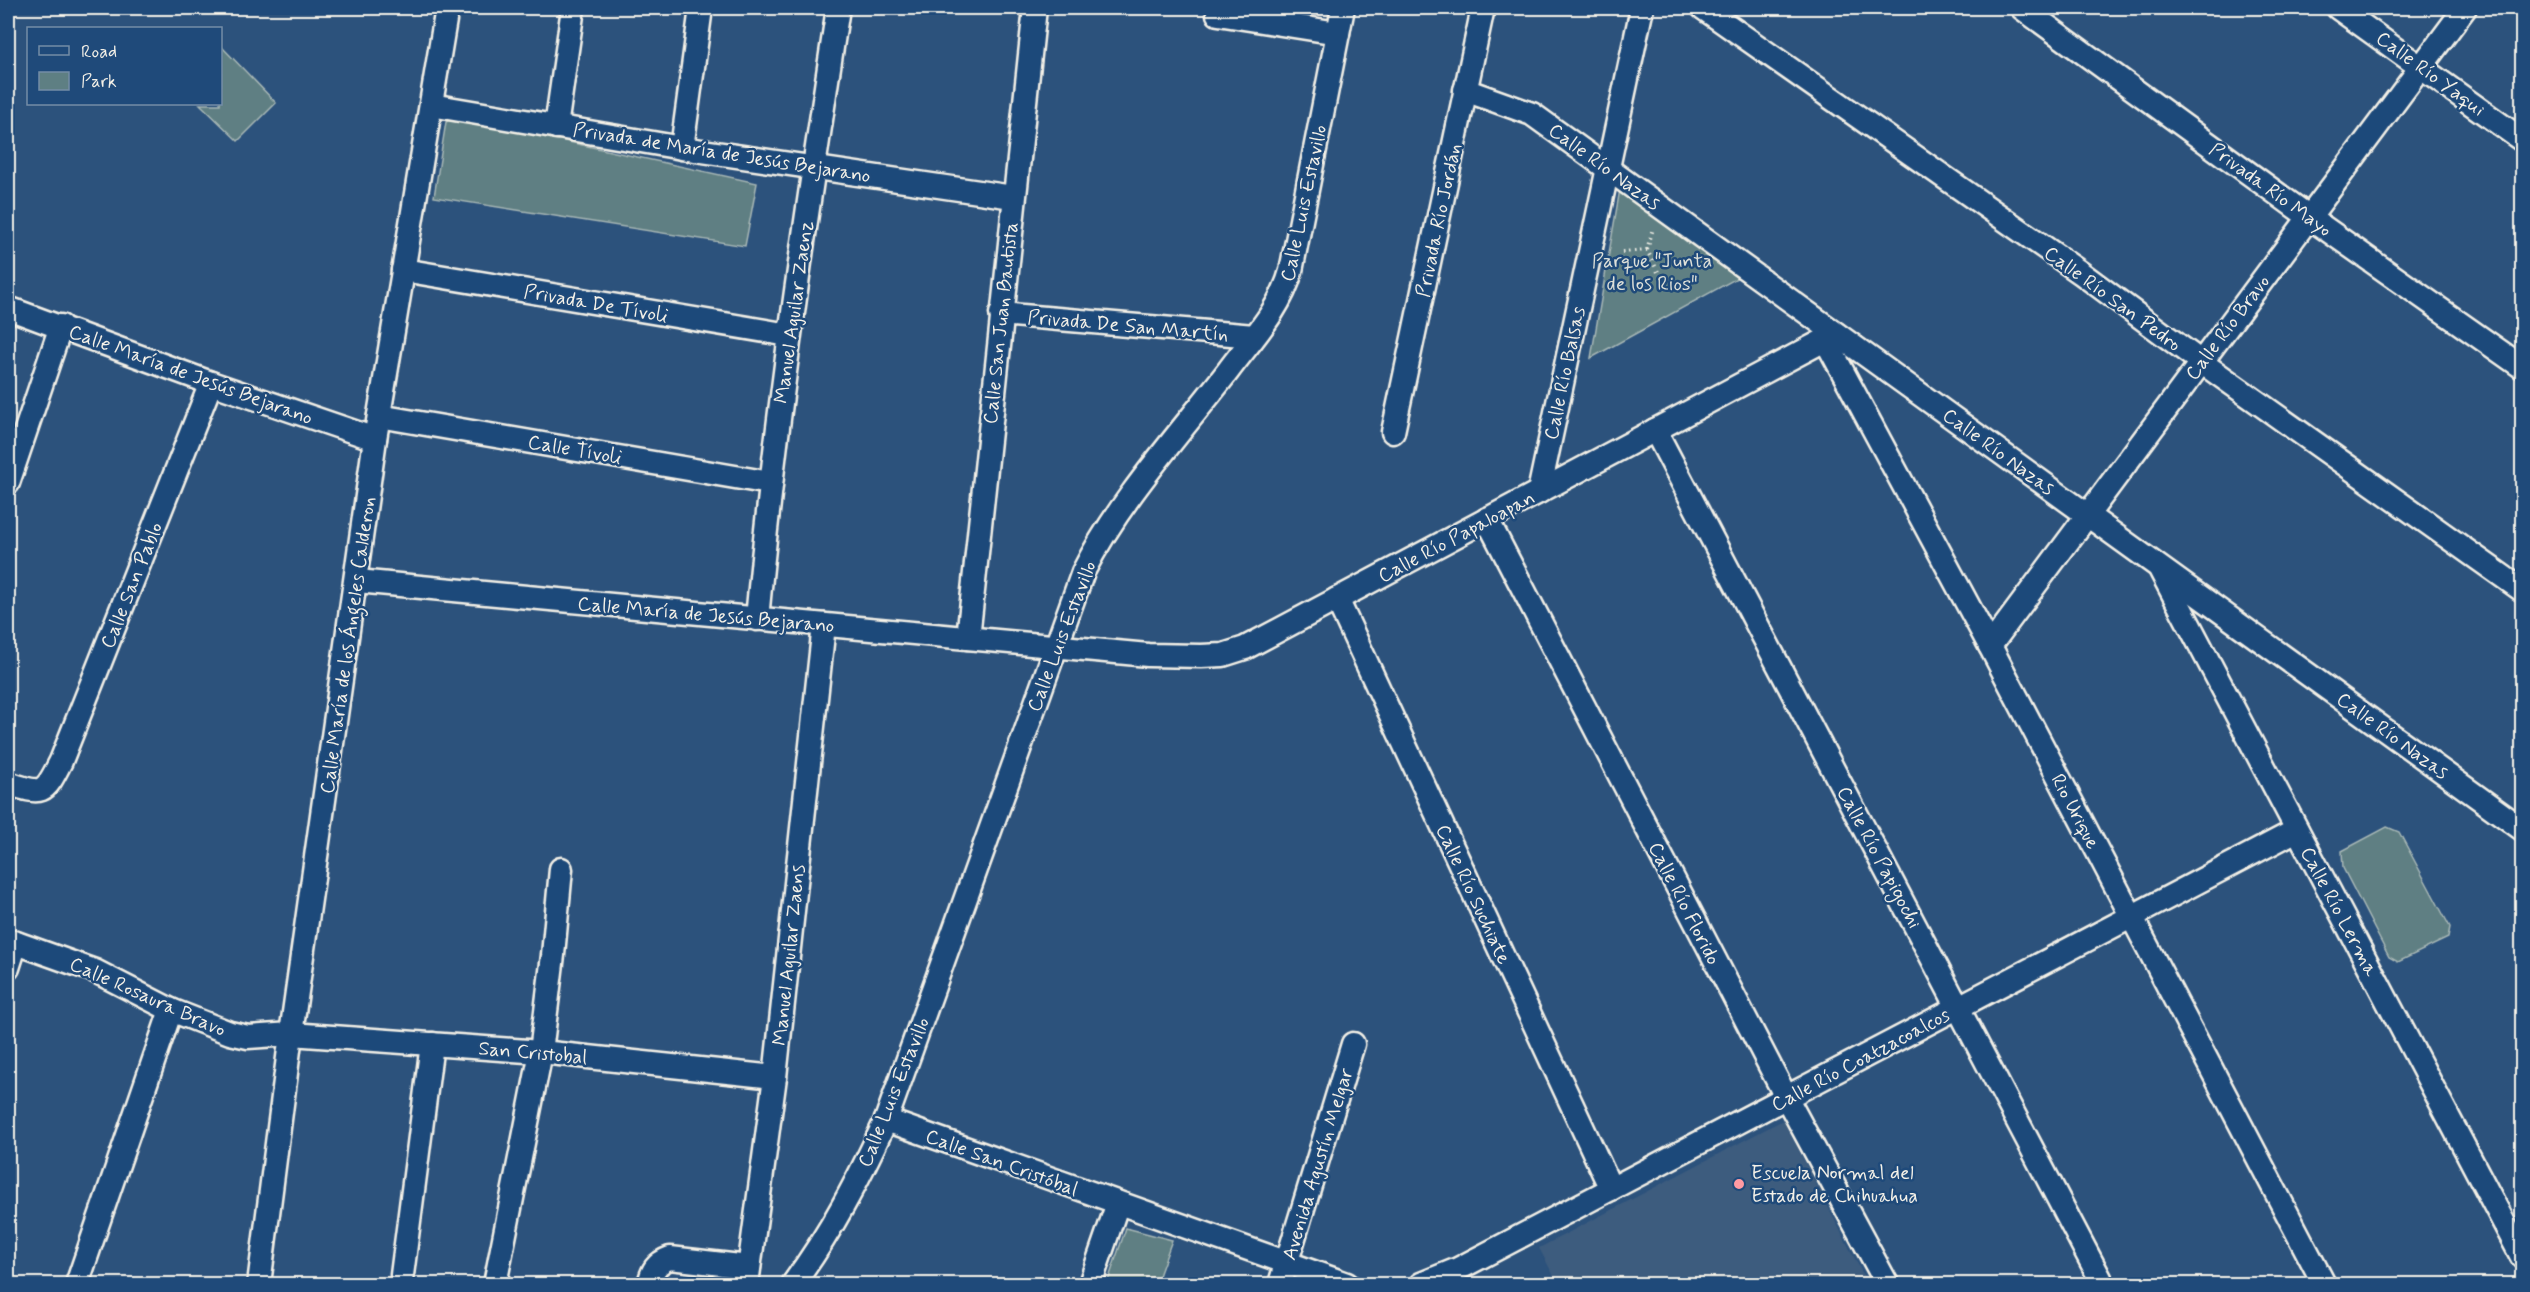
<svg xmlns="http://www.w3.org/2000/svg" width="2530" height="1292" font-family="Mynerve,sans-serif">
  <rect width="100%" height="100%" fill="#2c527c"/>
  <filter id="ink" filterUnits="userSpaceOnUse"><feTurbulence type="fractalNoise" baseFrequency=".0167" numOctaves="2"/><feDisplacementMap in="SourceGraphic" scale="12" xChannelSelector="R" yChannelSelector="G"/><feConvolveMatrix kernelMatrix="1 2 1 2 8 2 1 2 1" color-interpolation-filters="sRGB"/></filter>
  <g filter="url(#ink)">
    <path fill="#3c5b7e" d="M1783 1120 1868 1284H1558L1539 1248Z"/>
    <g fill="#5e7f83" stroke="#a9b8b6" stroke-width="1.5">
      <path d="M221 46 276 103 238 141 200 104H220Z"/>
      <path d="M454 117 757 183 745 246 434 197 446 122Z"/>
      <path d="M1620 189 1737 278 1591 358Z"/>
      <path d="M2387 827 2399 832 2450 927 2448 938 2398 962 2389 957 2343 868 2342 851Z"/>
      <path d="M1126 1228 1172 1240 1156 1284H1107Z"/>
    </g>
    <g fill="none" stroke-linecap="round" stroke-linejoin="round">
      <defs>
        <g id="street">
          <path d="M1703 8 2081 273 2201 362 2522 590"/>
          <path d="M2022 8 2309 217 2522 367"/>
          <path d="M2338 8 2522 140"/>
          <path d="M1218 14 1338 33"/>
          <path d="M1465 90 1532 114 2522 829"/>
          <path d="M431 105 682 148 1013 197"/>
          <path d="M556 127 573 8"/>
          <path d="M682 148 701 8"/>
          <path d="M403 270 789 335"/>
          <path d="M8 308 211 383 375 439"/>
          <path d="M1001 314 1254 336"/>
          <path d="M1825 339 1990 646 2324 1284"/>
          <path d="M379 416 770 483"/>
          <path d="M1655 430 2103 1284"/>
          <path d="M1393 432 1483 8"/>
          <path d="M8 483 61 326"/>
          <path d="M1539 492 1642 8"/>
          <path d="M1487 519 1786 1097 1887 1284"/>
          <path d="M2161 571 2522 1257"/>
          <path d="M357 581 1148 655 1201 656 1223 655 1245 648 1836 334"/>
          <path d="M1337 599 1611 1189"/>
          <path d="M757 619C776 414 807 211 838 8"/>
          <path d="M968 638 1035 8"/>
          <path d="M1990 646 2465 8"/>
          <path d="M8 783C43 795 44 795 61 761L211 383"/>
          <path d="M8 940 95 971 171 1010 230 1033 248 1037 291 1034 541 1052 775 1077"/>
          <path d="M8 968 16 943"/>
          <path d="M886 1120 1347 1284"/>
          <path d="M402 1275 432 1044"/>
          <path d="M77 1284 171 1010"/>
          <path d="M259 1284 291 1034 375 439 447 8"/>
          <path d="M495 1284 541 1052 553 955 561 869"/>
          <path d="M649 1284C652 1271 656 1263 670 1258L749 1267"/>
          <path d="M747 1284 775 1077 824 625"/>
          <path d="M793 1284C831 1233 859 1178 886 1120L1083 572C1120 499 1178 436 1228 371 1251 340 1281 309 1291 271L1343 8"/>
          <path d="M1090 1284 1118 1203"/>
          <path d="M1280 1284 1353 1044"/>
          <path d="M1421 1284 1458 1269 2297 830"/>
        </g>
      </defs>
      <use href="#street" stroke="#f4f1e8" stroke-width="27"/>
      <g stroke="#f4f1e8" stroke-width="4" stroke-dasharray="1.5 4.5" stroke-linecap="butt">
        <path d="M1647 250 1653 228"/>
        <path d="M1622 252 1647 250 1659 274"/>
      </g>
      <use href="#street" stroke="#1f4a7a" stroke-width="22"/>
    </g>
  </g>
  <circle fill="#ff9aa2" stroke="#1f4a7a" stroke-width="2" cx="1739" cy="1184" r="6"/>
  <g text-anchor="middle" stroke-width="5" stroke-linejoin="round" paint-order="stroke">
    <g font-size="20" fill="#f4f1e8" stroke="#1f4a7a">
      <text transform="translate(2431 73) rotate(36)" y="7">Calle Río Yaqui</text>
      <text transform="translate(722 152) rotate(9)" y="7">Privada de María de Jesús Bejarano</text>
      <text transform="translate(1605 166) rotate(36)" y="7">Calle Río Nazas</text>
      <text transform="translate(2271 189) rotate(36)" y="7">Privada Río Mayo</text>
      <text transform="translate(1303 203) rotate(-78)" y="7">Calle Luis Estavillo</text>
      <text transform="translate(1438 220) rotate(-78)" y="7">Privada Río Jordán</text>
      <text transform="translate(2113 298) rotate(36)" y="7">Calle Río San Pedro</text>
      <text transform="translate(596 303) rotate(10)" y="7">Privada De Tívoli</text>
      <text transform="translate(793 312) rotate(-82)" y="7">Manuel Aguilar Zaenz</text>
      <text transform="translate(1000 323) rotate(-84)" y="7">Calle San Juan Bautista</text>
      <text transform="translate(1128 325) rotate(5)" y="7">Privada De San Martín</text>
      <text transform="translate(2227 327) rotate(-53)" y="7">Calle Río Bravo</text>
      <text transform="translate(1564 373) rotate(-78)" y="7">Calle Río Balsas</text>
      <text transform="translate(191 374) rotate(20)" y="7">Calle María de Jesús Bejarano</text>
      <text transform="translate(575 449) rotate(10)" y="7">Calle Tívoli</text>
      <text transform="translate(1999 451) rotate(36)" y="7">Calle Río Nazas</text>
      <text transform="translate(1456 536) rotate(-28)" y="7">Calle Río Papaloapan</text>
      <text transform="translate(131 585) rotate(-68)" y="7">Calle San Pablo</text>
      <text transform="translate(706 614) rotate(5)" y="7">Calle María de Jesús Bejarano</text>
      <text transform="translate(1061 636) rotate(-69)" y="7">Calle Luis Estavillo</text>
      <text transform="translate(347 645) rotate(-82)" y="7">Calle María de los Ángeles Calderon</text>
      <text transform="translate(2393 735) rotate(36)" y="7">Calle Río Nazas</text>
      <text transform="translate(2076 811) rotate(62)" y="7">Rio Urique</text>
      <text transform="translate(1880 857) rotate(62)" y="7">Calle Río Papigochi</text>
      <text transform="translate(1474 894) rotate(65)" y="7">Calle Río Suchiate</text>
      <text transform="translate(1685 903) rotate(63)" y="7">Calle Río Florido</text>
      <text transform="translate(2340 911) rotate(62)" y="7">Calle Río Lerma</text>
      <text transform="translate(788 955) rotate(-84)" y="7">Manuel Aguilar Zaens</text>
      <text transform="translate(148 996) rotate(24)" y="7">Calle Rosaura Bravo</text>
      <text transform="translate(533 1052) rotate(5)" y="7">San Cristobal</text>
      <text transform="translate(1860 1059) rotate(-28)" y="7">Calle Río Coatzacoalcos</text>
      <text transform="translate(893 1092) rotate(-68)" y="7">Calle Luis Estavillo</text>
      <text transform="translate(1002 1162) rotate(20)" y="7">Calle San Cristóbal</text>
      <text transform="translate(1317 1164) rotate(-73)" y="7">Avenida Agustín Melgar</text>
    </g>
    <g font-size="20" fill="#dee0d9" stroke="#1f4a7a">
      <text x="1652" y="267">Parque "Junta<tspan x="1652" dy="23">de los Rios"</tspan></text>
    </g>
    <g font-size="20" fill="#f4f1e8" stroke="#1f4a7a" text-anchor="start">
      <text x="1751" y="1179">Escuela Normal del<tspan x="1751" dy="23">Estado de Chihuahua</tspan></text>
    </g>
  </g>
  <rect width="2530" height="1292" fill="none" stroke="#1f4a7a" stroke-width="30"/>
  <rect x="15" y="15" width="2500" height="1262" fill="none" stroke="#f4f1e8" stroke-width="2" filter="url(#ink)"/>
  <rect x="27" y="27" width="195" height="78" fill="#1f4a7a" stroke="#748da6" stroke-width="1.5"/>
  <rect x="39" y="46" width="30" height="9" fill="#1f4a7a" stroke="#748da6" stroke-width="1.5"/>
  <text x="81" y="57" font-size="18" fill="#f4f1e8">Road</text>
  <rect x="39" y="72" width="30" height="18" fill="#5e7f83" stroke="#748da6" stroke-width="1.5"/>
  <text x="81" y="87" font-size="18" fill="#f4f1e8">Park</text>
</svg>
